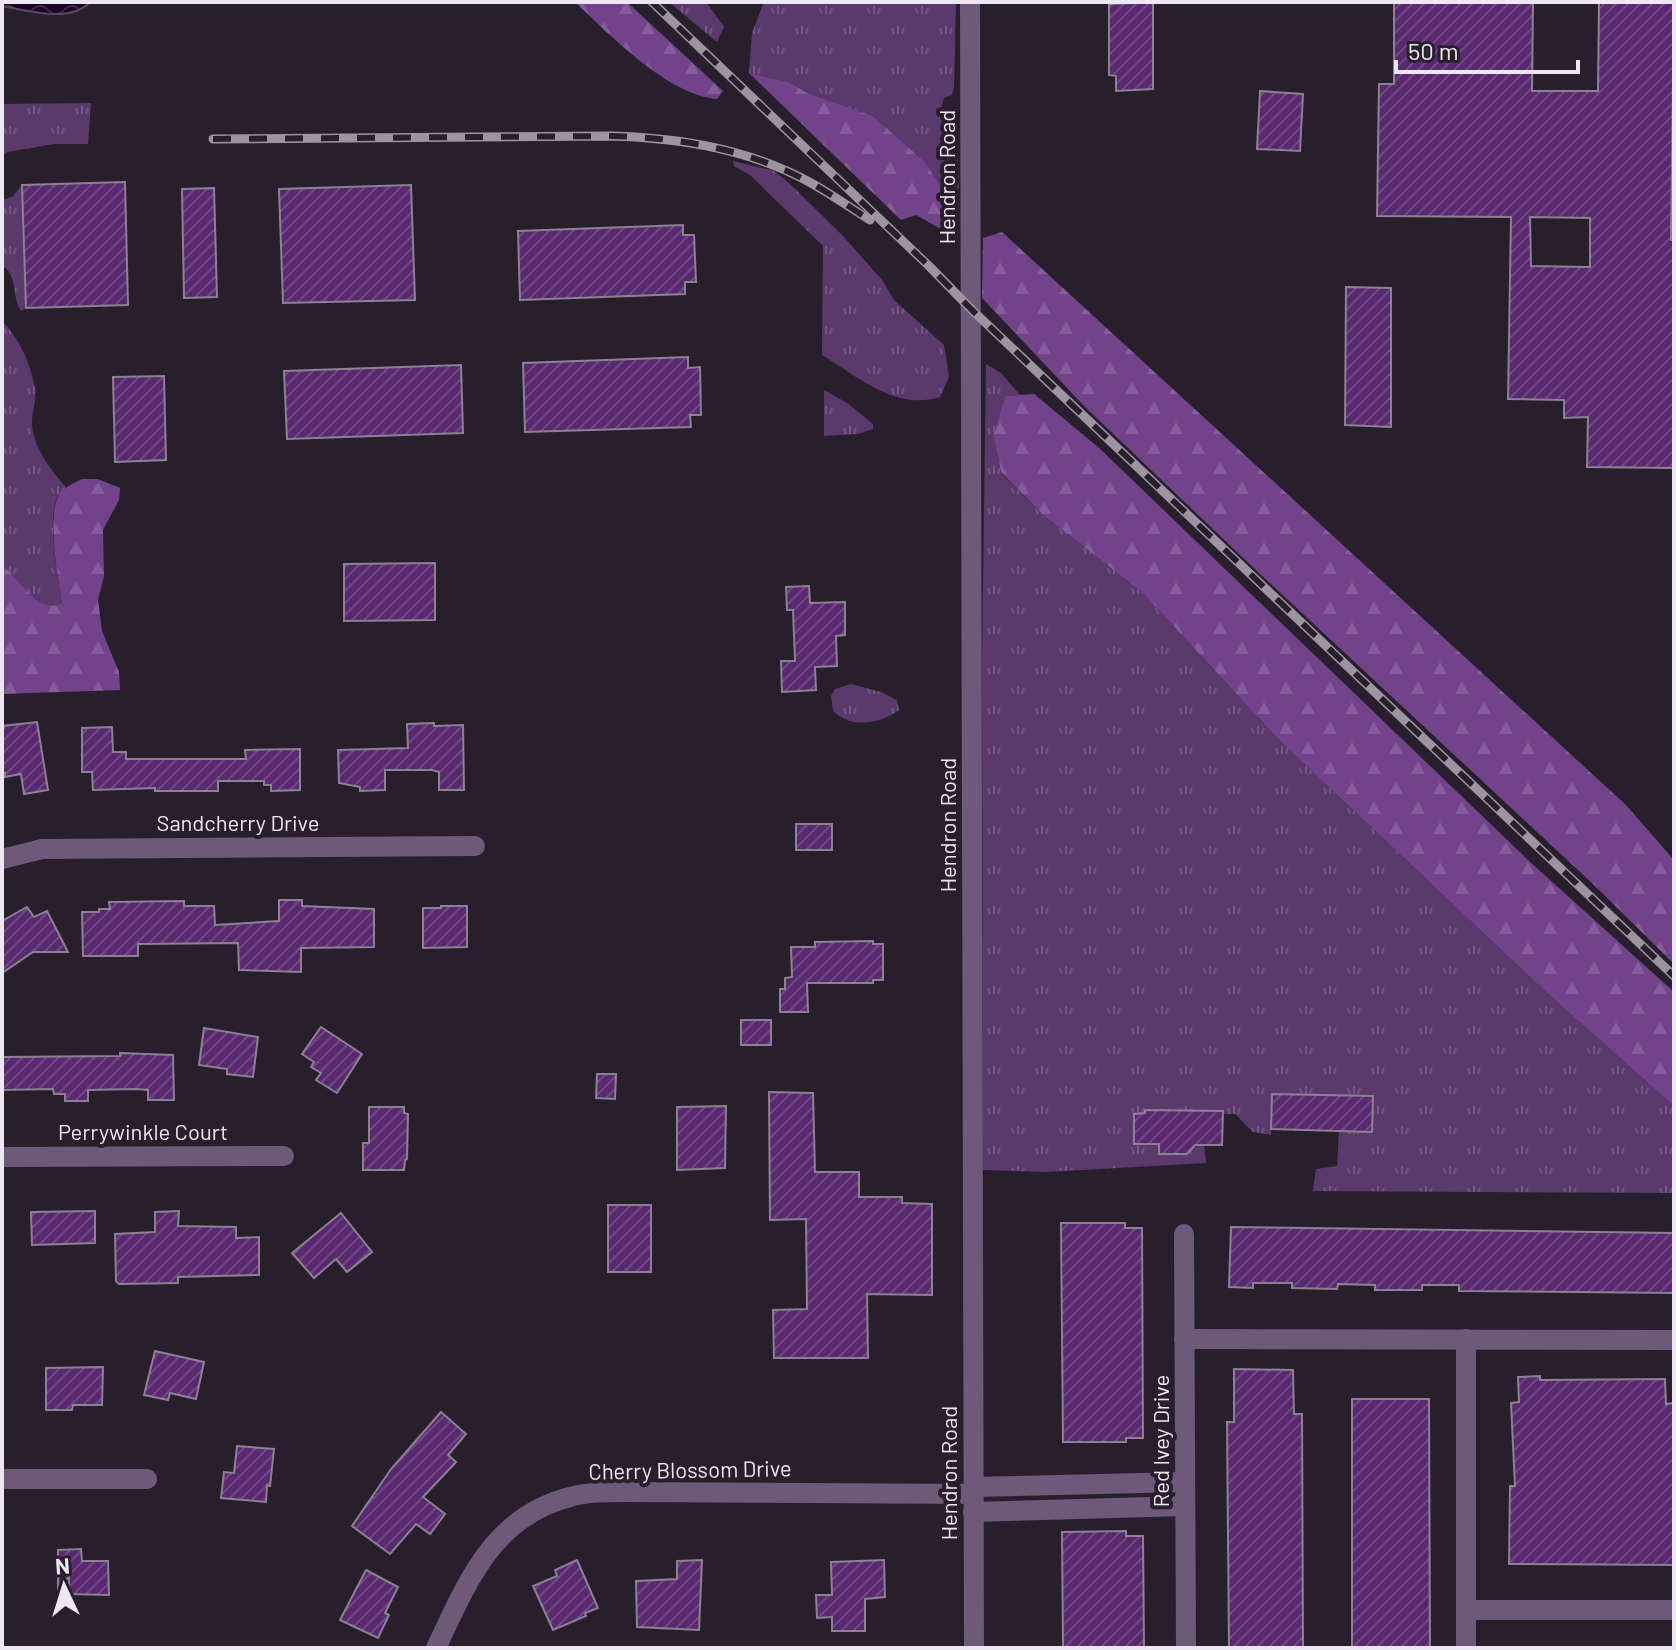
<svg xmlns="http://www.w3.org/2000/svg" width="1676" height="1650" font-family="Barlow,sans-serif">
  <defs>
    <pattern id="grass-tufts" width="24" height="20" patternUnits="userSpaceOnUse" patternTransform="scale(2)"><rect width="24" height="20" fill="#5b396d"/><path d="M3 7l-1-3M5 7V3M7 7l1-3M15 17l-1-3M17 17v-4M19 17l1-3" fill="none" stroke="#735682"/></pattern>
    <pattern id="forest-firs" width="22" height="20" patternUnits="userSpaceOnUse" patternTransform="scale(2)"><rect width="22" height="20" fill="#72428b"/><path d="M5 1l3.5 6h-7zM16 11l3.5 6h-7z" fill="#865d9c"/></pattern>
    <pattern id="water-waves" width="16" height="10" patternUnits="userSpaceOnUse" patternTransform="scale(2)"><rect width="16" height="10" fill="#1b0326"/><path d="M0 5q4-4 8 0t8 0" fill="none" stroke="#3c2846"/></pattern>
    <pattern id="building-hatch" width="6" height="6" patternUnits="userSpaceOnUse" patternTransform="scale(2)"><rect width="6" height="6" fill="#592970"/><path d="M-1 1l2-2M0 6l6-6M5 7l2-2" fill="none" stroke="#714885"/></pattern>
  </defs>
  <rect width="100%" height="100%" fill="#281f2d"/>
  <g fill="url(#grass-tufts)">
    <path d="M669 2H706L724 27 717 42Z"/>
    <path d="M764 2H956L954 87 952 95 944 98 941 109 942 128C943 129 951 134 952 136 962 151 959 222 956 240L949 230 946 195 926 163 873 116 807 93 789 82 749 73 752 33Z"/>
    <path d="M91 103 88 144H54L7 152 2 157V104Z"/>
    <path d="M733 161 774 171 789 183 843 236 882 280 894 300 944 345 949 377 940 397C895 411 859 377 822 355L823 246 750 175 734 166Z"/>
    <path d="M22 185 26 308 21 311C12 298 18 280 5 267L2 271V196L5 199 12 197Z"/>
    <path d="M2 321C20 339 30 363 35 388 37 401 31 414 32 426 34 448 52 472 66 487 63 491 59 494 57 498 47 518 58 580 62 603 34 616 21 578 2 566Z"/>
    <path d="M986 364 1001 373 1020 395 1005 396 993 435 1001 473 1042 514 1143 593 1278 739 1547 993 1674 1106V1193L1313 1191 1316 1169 1337 1166 1339 1131 1372 1132 1373 1096 1273 1094 1271 1135 1253 1132 1235 1114H1223L1222 1111H1145L1135 1144H1159V1154L1204 1145 1206 1163 1046 1172 983 1170 982 663Z"/>
    <path d="M824 390 847 403 873 424V429L858 434 824 436Z"/>
    <path d="M851 684 881 692 897 700 899 710C880 724 851 729 833 711L831 696 835 689Z"/>
  </g>
  <g fill="url(#forest-firs)">
    <path d="M575 2H627L723 91 717 99C668 95 610 35 575 2Z"/>
    <path d="M749 73 789 82 807 93 873 116 926 163 946 195 949 230 939 228 916 215 901 220Z"/>
    <path d="M1002 232 1626 805 1674 860V964L1595 886 1259 573 1086 408 982 298 983 238Z"/>
    <path d="M1034 394 1098 447 1529 861 1674 992V1106L1547 993 1278 739 1143 593 1042 514 1001 472 993 435 1005 396Z"/>
    <path d="M82 479H98L120 488 119 500 103 530 104 576 98 600 102 631 119 672 120 690 2 694V566C21 577 35 616 62 603 58 579 48 521 57 499 61 488 72 484 82 479Z"/>
  </g>
  <path fill="url(#water-waves)" stroke="#5a4763" stroke-width="2" d="M2 2H90C70 24 27 10 2 6Z"/>
  <g fill="url(#building-hatch)" stroke="#8c8192" stroke-width="2" fill-rule="evenodd">
    <path d="M1153 2V89L1116 91V76L1109 75V4Z"/>
    <path d="M1394 2H1533L1532 91H1598L1599 2H1674L1671 240H1674V468L1587 467 1588 417 1564 418V400L1508 399 1511 217 1377 216 1379 84H1394ZM1530 217 1590 218V267L1531 266Z"/>
    <path d="M1260 91 1303 94 1300 151 1257 149Z"/>
    <path d="M125 182 128 305 26 308 22 185Z"/>
    <path d="M411 185 415 300 283 303 279 189Z"/>
    <path d="M214 188 217 297 184 298 182 189Z"/>
    <path d="M683 225V235H694L696 282H685V294L520 300 518 231Z"/>
    <path d="M1346 287 1391 288V427L1345 425Z"/>
    <path d="M688 357V368L700 367 701 415H690L691 427 525 432 523 363Z"/>
    <path d="M461 365 463 433 287 439 284 371Z"/>
    <path d="M164 376 166 460 115 462 113 377Z"/>
    <path d="M435 563V620L344 621V564Z"/>
    <path d="M809 586 810 603 845 602V635L836 636 837 666 815 667 816 690 782 692 781 661H795L793 610H787L786 587Z"/>
    <path d="M37 722 48 790 24 794 21 774 5 777V773L2 774V726Z"/>
    <path d="M434 723V726L463 725 464 790H439V772L432 770H385V790L360 791V787L339 783 338 750 408 748 407 724Z"/>
    <path d="M112 727 113 752H126V759H246L245 750 300 749V790L271 791V785H264V781H218V791H155V788L93 790 92 772H82V728Z"/>
    <rect x="796" y="824" width="36" height="26"/>
    <path d="M279 900H302V906L374 909V947L301 948V972L239 970 238 943 138 944V956H83L82 912H99V909H110L109 902 184 901V906H214L215 925 279 921Z"/>
    <path d="M441 906H467V947L423 948V908H441Z"/>
    <path d="M27 907 34 917 47 911 68 952H33L2 973V921Z"/>
    <path d="M873 941V944H883V980H873V983H807L808 1012H780V989H785V978L792 977 791 947H815V942Z"/>
    <rect x="741" y="1020" width="30" height="25"/>
    <path d="M321 1027 362 1054 337 1093 316 1080 321 1073 311 1067 314 1062 302 1054Z"/>
    <path d="M204 1028 258 1037 253 1077 227 1074V1069L199 1065Z"/>
    <path d="M120 1053 173 1055 174 1100H148V1090L136 1089 88 1090V1101H65V1094H54L53 1089 2 1090V1057L120 1056Z"/>
    <path d="M597 1074H616L615 1099 596 1098Z"/>
    <path d="M769 1092 813 1093 815 1172H859V1197H902V1203L932 1204V1295L867 1294 868 1358H774L773 1310 807 1309 806 1219 770 1220Z"/>
    <path d="M1272 1094 1373 1096 1372 1132 1271 1129Z"/>
    <path d="M726 1106 725 1168 677 1170V1107Z"/>
    <path d="M369 1107H404V1113L408 1114 407 1159 405 1160 404 1170H363V1143H369Z"/>
    <path d="M1145 1110 1223 1111 1222 1145H1195L1187 1154H1159V1144H1134V1114L1145 1113Z"/>
    <rect x="608" y="1205" width="43" height="67"/>
    <path d="M95 1211V1243L32 1245 31 1212Z"/>
    <path d="M179 1211 178 1226 236 1227V1238L259 1237V1275L178 1277V1283L119 1284 116 1281 115 1234 155 1232V1212Z"/>
    <path d="M341 1213 372 1252 347 1272 336 1259 314 1278 292 1253Z"/>
    <path d="M1061 1223H1125V1228H1142L1143 1438H1126V1442H1063Z"/>
    <path d="M1231 1227 1674 1233V1293L1459 1291V1285H1422V1290H1375V1285L1338 1284 1337 1289 1292 1288V1283H1253V1288L1229 1287Z"/>
    <path d="M155 1351 204 1362 196 1399 170 1393 168 1400 144 1395Z"/>
    <path d="M103 1367 102 1405H73L72 1410H46V1368Z"/>
    <path d="M1234 1369 1293 1370 1294 1414H1302L1303 1648H1229L1227 1422H1234Z"/>
    <path d="M1540 1376V1380L1665 1379 1666 1404 1674 1403V1565L1509 1564 1510 1486H1515L1511 1403 1519 1402 1518 1377Z"/>
    <path d="M1352 1399H1429L1430 1648H1352Z"/>
    <path d="M441 1412 466 1434 448 1455 456 1462 423 1497 445 1514 430 1534 416 1524 390 1554 352 1526 391 1469Z"/>
    <path d="M237 1446 274 1449 270 1486 267 1485 266 1502 221 1498 224 1472 234 1473Z"/>
    <path d="M1126 1531V1536H1143L1144 1648H1063L1062 1532Z"/>
    <path d="M81 1549 82 1561H108L109 1595 69 1594V1577L58 1589V1550Z"/>
    <path d="M577 1560 598 1608 585 1613 586 1616 553 1630 533 1586 557 1576 555 1570Z"/>
    <path d="M702 1560 699 1630 637 1627 636 1581 677 1579V1561Z"/>
    <path d="M884 1560 885 1597 865 1599V1631H832V1617L817 1618 816 1595H832L831 1562Z"/>
    <path d="M366 1570 398 1587 385 1613 389 1615 378 1638 340 1620Z"/>
  </g>
  <g fill="none" stroke-linecap="round" stroke-linejoin="round">
    <g stroke="#6d5979" stroke-width="20">
      <path d="M970 2 974 1648"/>
      <path d="M2 859 42 849 475 846"/>
      <path d="M2 1157 284 1156"/>
      <path d="M1184 1234 1186 1648"/>
      <path d="M1184 1339 1674 1340"/>
      <path d="M1466 1339V1648"/>
      <path d="M2 1479H147"/>
      <path d="M973 1487 1184 1482"/>
      <path d="M973 1512 1185 1506"/>
      <path d="M1466 1610H1674"/>
      <path d="M436 1648C467 1583 492 1517 570 1497 587 1492 607 1492 625 1492L973 1494"/>
    </g>
    <defs>
      <g id="rail">
        <path d="M652 2 930 267 972 310 1674 976"/>
        <path d="M213 139 611 136C681 138 750 149 813 184 832 195 851 208 870 220"/>
      </g>
    </defs>
    <use href="#rail" stroke="#9c95a1" stroke-width="9"/>
    <use href="#rail" stroke="#281f2d" stroke-width="6" stroke-dasharray="18" stroke-linecap="butt"/>
  </g>
  <g text-anchor="middle" stroke-width="8" stroke-linejoin="round" paint-order="stroke">
    <g font-size="22" fill="#ede7f1" stroke="#281f2d">
      <text transform="translate(947 177) rotate(-90)" y="8">Hendron Road</text>
      <text x="238" y="831">Sandcherry Drive</text>
      <text transform="translate(948 825) rotate(-90)" y="8">Hendron Road</text>
      <text x="143" y="1140">Perrywinkle Court</text>
      <text transform="translate(1161 1441) rotate(-90)" y="8">Red Ivey Drive</text>
      <text transform="translate(690 1470) rotate(-1)" y="8">Cherry Blossom Drive</text>
      <text transform="translate(949 1473) rotate(-90)" y="8">Hendron Road</text>
    </g>
  </g>
  <rect width="1676" height="1650" fill="none" stroke="#ede7f1" stroke-width="8"/>
  <g transform="translate(64 1586) rotate(356)" stroke="#281f2d" stroke-width="6" paint-order="stroke">
  <path d="M0-6L14 30L0 20L-14 30Z" fill="#ede7f1"/>
  <text y="-12" font-size="22" font-weight="bold" text-anchor="middle" fill="#ede7f1">N</text>
  </g>
  <path d="M1396 60v12h182v-12" fill="none" stroke="#ede7f1" stroke-width="4"/>
  <text x="1408" y="60" font-size="24" fill="#ede7f1" stroke="#281f2d" stroke-width="6" paint-order="stroke">50 m</text>
</svg>
